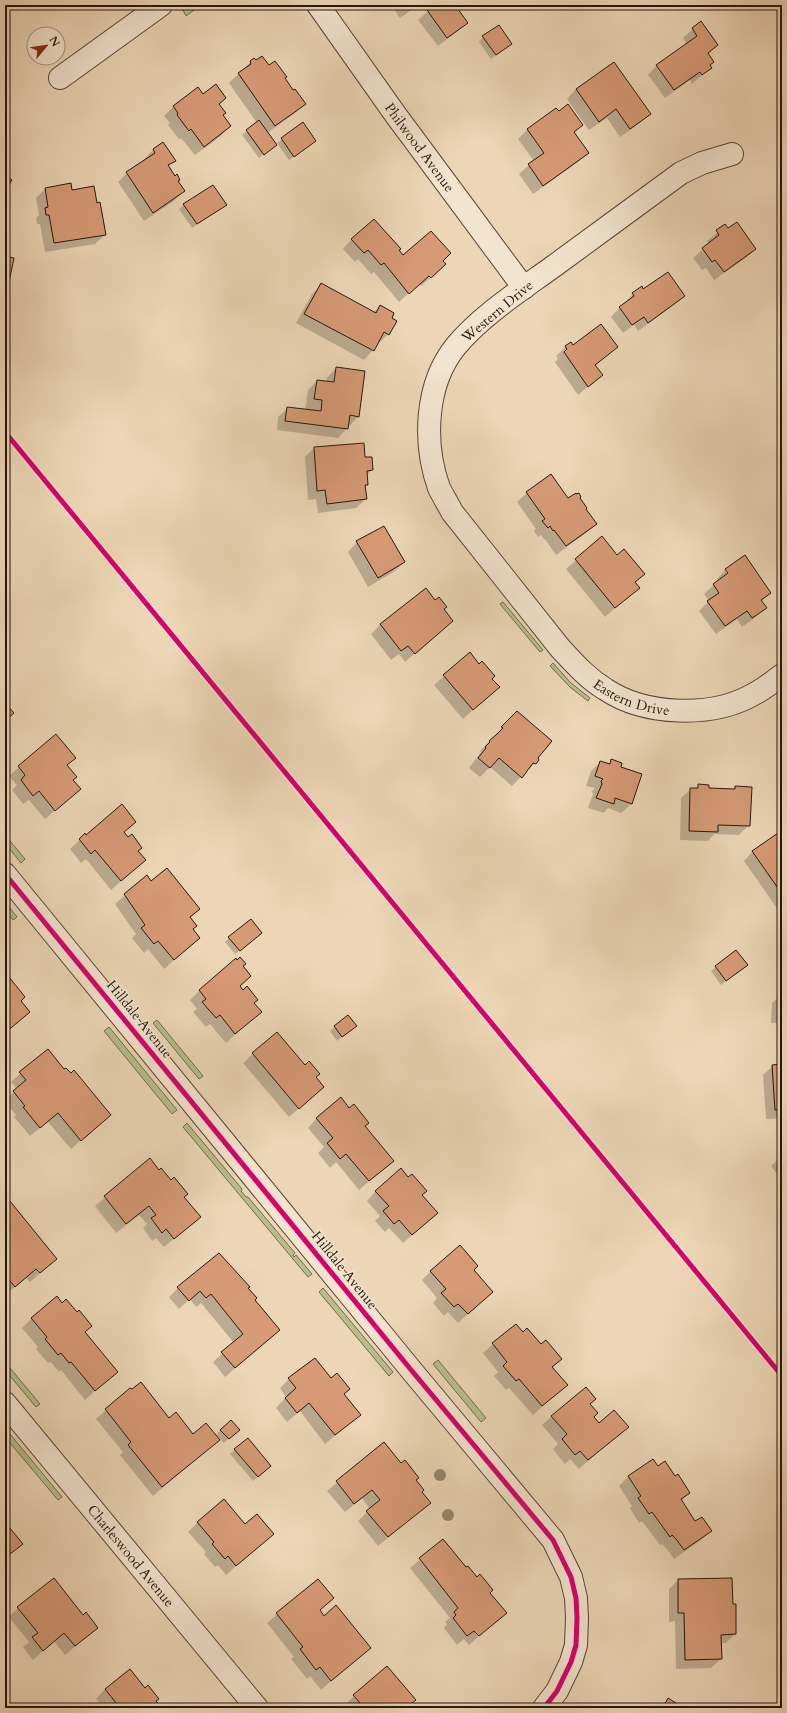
<svg xmlns="http://www.w3.org/2000/svg" width="787" height="1713" font-family="Cardo,serif">
  <rect width="100%" height="100%" fill="#ecd6b5"/>
  <filter id="stains"><feTurbulence type="fractalNoise" baseFrequency=".005" numOctaves="4"/><feColorMatrix values="0 0 0 0 .2 0 0 0 0 .09 0 0 0 0 .02 0 0 0 .5 -.17"/></filter>
  <radialGradient id="worn" r=".72"><stop offset=".6" stop-color="#630" stop-opacity="0"/><stop offset="1" stop-color="#630" stop-opacity=".3"/></radialGradient>
  <g fill="#b9bd8c" stroke="#70694b">
    <path d="M190 5H201L186 16 183 10Z"/>
    <path d="M503 602 543 650 540 652 500 604Z"/>
    <path d="M553 663 571 683 590 698 588 701 570 687 550 666Z"/>
    <path d="M5 835 25 859 21 863 5 843Z"/>
    <path d="M5 902 17 917 13 920 5 910Z"/>
    <path d="M157 1020 203 1076 199 1079 153 1023Z"/>
    <path d="M109 1027 177 1110 172 1114 104 1031Z"/>
    <path d="M187 1123 242 1189 241 1191 246 1197H248L295 1253 293 1255 294 1257 296 1255 312 1274 308 1277 183 1127Z"/>
    <path d="M323 1288 393 1372 389 1376 319 1292Z"/>
    <path d="M438 1360 486 1418 481 1422 433 1364Z"/>
    <path d="M5 1362 40 1404 36 1407 5 1370Z"/>
    <path d="M5 1428 62 1497 58 1500 5 1437Z"/>
  </g>
  <g fill="#0003">
    <path d="M391 5H419L400 18Z"/>
    <path d="M435 5H454L467 23 457 32 438 46 418 20Z"/>
    <path d="M693 29 717 45 708 54 710 68 692 84 690 80 665 98 648 75 657 65 687 44 683 38Z"/>
    <path d="M483 37 511 44 491 59 479 42Z"/>
    <path d="M254 59 269 66 284 79 305 103 295 113 267 133 276 144 282 139 315 141 289 160 277 143 259 158 242 135 257 123 229 83Z"/>
    <path d="M614 63 649 114 640 123 620 137 607 118 589 130 567 99 576 89Z"/>
    <path d="M198 88 203 95 225 98 219 105 222 116 230 126 221 136 195 155 181 138 179 139 168 125 170 123 164 116 173 107Z"/>
    <path d="M558 112 582 125 574 133 588 153 578 162 533 194 519 174 534 161 518 139 528 129Z"/>
    <path d="M163 143 174 160 168 167 174 177 179 180 177 182 184 191 174 201 144 221 118 182 127 173 145 161 144 159 153 150Z"/>
    <path d="M46 188 71 191 105 235 95 244 45 252 40 224H37L36 218 39 215 36 198Z"/>
    <path d="M184 205H225L192 228 179 209Z"/>
    <path d="M725 226 755 249 746 258 714 280 706 268 702 270 693 258 709 244 707 241Z"/>
    <path d="M352 239 398 251 403 257 442 261 436 273 421 286 419 284 399 302 374 272 371 274 358 259 355 262 343 249Z"/>
    <path d="M321 285 373 313 380 306 390 319 388 334 379 343H377L373 350 364 360 296 323 312 294Z"/>
    <path d="M643 291 684 296 674 305 638 331 634 325 623 333 611 317 633 294Z"/>
    <path d="M570 343 572 346 617 347 595 366 602 375 578 395 555 362 558 359 556 356Z"/>
    <path d="M336 368 359 416 349 426 348 425 347 428 338 438 277 430 278 417 288 408 305 410 308 390 317 381 326 382 327 378Z"/>
    <path d="M314 448 365 458 372 470 366 476 367 485 364 487 366 499 356 508 318 513 316 499 308 500 305 457Z"/>
    <path d="M551 476 568 500 579 498 596 523 586 533 556 555 545 539H544L541 535 538 537 534 531 536 529 517 502 527 493Z"/>
    <path d="M602 538 617 556 644 574 635 583 638 588 605 617 566 569Z"/>
    <path d="M357 542 404 562 395 571 368 587 348 552Z"/>
    <path d="M726 569 770 593 761 602 765 608 756 617 742 627 737 619 716 634 699 611 709 601 704 594 718 581 717 579Z"/>
    <path d="M426 589 452 621 405 662 399 654 391 660 371 634 380 625Z"/>
    <path d="M470 654 498 687 463 719 434 685Z"/>
    <path d="M517 712 536 758 535 763 512 786 490 767 480 777 469 768 481 752 480 751Z"/>
    <path d="M56 736 75 758 66 766 72 780 80 789 45 819 29 800 23 804 12 790 17 785 9 776Z"/>
    <path d="M612 761 620 767 641 775 631 804 621 813 608 808 604 813 588 808 593 794 592 791 595 788 586 786 591 771 601 762 608 764Z"/>
    <path d="M699 785 708 789 733 790 735 787 749 825 739 835 714 834 708 841 680 840 681 798 691 789H695Z"/>
    <path d="M135 822 123 833 145 860 111 890 86 859 81 863 70 849 85 835 86 836Z"/>
    <path d="M782 840V909L779 911 744 861 753 851Z"/>
    <path d="M146 877 150 882 199 909 190 918 192 930 199 938 164 969 148 949 144 953 132 938 136 934 115 904Z"/>
    <path d="M256 937 235 954 225 942 229 938Z"/>
    <path d="M736 951 746 965 721 985 711 971Z"/>
    <path d="M237 961 242 966 239 986 260 1012 226 1043 210 1024 206 1027 193 1012 197 1009 190 1000 200 990Z"/>
    <path d="M782 994V1045H778L779 1023H771L772 1003Z"/>
    <path d="M348 1016 351 1030 337 1041 330 1031Z"/>
    <path d="M47 1050 64 1071 109 1115 71 1149 48 1122 30 1136 14 1117 16 1115 5 1102V1100L17 1089 11 1082Z"/>
    <path d="M253 1054 315 1078 323 1087 289 1117 243 1063Z"/>
    <path d="M782 1065V1118L766 1119 763 1075 773 1066Z"/>
    <path d="M349 1109 368 1123 364 1127 392 1161 359 1190 336 1162 330 1168 318 1153 324 1147 308 1128 317 1118Z"/>
    <path d="M782 1156V1181L771 1166Z"/>
    <path d="M150 1160 200 1217 164 1247 156 1238 152 1241 143 1228 147 1224 139 1215 116 1233 95 1206Z"/>
    <path d="M376 1191 421 1195 427 1222 403 1243 389 1228 385 1232 375 1221 380 1216 367 1201Z"/>
    <path d="M5 1197 56 1259 30 1282 26 1278 5 1295Z"/>
    <path d="M473 1270 492 1292 458 1323 448 1312 444 1316 433 1303 437 1298 422 1280 431 1271Z"/>
    <path d="M178 1288H247L254 1300 269 1339 225 1377 213 1362 234 1343 201 1303 196 1307 190 1299 179 1309 169 1297Z"/>
    <path d="M62 1304 77 1314 84 1332 116 1372 85 1400 61 1370 59 1372 51 1362 48 1363 36 1349 38 1347 22 1328 32 1318Z"/>
    <path d="M515 1325 522 1333 561 1359 552 1368 566 1385 533 1415 509 1388 506 1390 494 1376 498 1372 483 1353Z"/>
    <path d="M289 1379 343 1394 360 1415 325 1444 300 1411 287 1422 276 1408 286 1397 280 1388Z"/>
    <path d="M130 1389 193 1435 218 1440 153 1496 120 1455 123 1452 96 1419Z"/>
    <path d="M589 1405 593 1417 599 1424 627 1427 579 1469 570 1459 565 1464 553 1449 558 1444 542 1425 552 1416Z"/>
    <path d="M221 1430 234 1434 224 1443 216 1435Z"/>
    <path d="M247 1439 265 1470 253 1481 230 1454Z"/>
    <path d="M384 1443 415 1481 420 1492 429 1503 378 1546 358 1521 370 1509 362 1498 345 1512 327 1491Z"/>
    <path d="M653 1460 657 1467 675 1478 689 1493 681 1501 695 1523 711 1531 701 1540 674 1559 667 1549 662 1544 660 1545 642 1521 639 1523 630 1508 632 1506 619 1486 628 1477Z"/>
    <path d="M198 1522 245 1525 272 1534 226 1575 218 1565 215 1567 204 1554 206 1552 188 1532Z"/>
    <path d="M443 1540 506 1613 469 1645 464 1639 457 1645 444 1628 447 1624 445 1622 450 1618 410 1568Z"/>
    <path d="M318 1580 333 1598 319 1611 324 1617 369 1648 321 1690 310 1676 307 1679 291 1659 294 1657 267 1623Z"/>
    <path d="M678 1580 732 1605 735 1634 726 1643H720L721 1659 711 1668 676 1669 675 1621 669 1622V1589Z"/>
    <path d="M18 1608 83 1616 97 1628 65 1655 54 1641 33 1660 23 1647 29 1642 9 1617Z"/>
    <path d="M105 1689H144L158 1699 155 1702 160 1708H104L96 1699Z"/>
    <path d="M354 1696 414 1700 406 1708H347L345 1705Z"/>
  </g>
  <g fill="#d69a75" stroke="#26150a">
    <path d="M407 5H416L410 9Z"/>
    <path d="M433 5H455L468 23 447 38 427 10Z"/>
    <path d="M701 21 718 45 708 53 714 62 710 65 712 68 702 75 700 72 674 90 656 65 697 36 692 28Z"/>
    <path d="M499 25 512 44 496 55 482 36Z"/>
    <path d="M262 56 269 65 275 61 287 77 285 78 293 90 295 89 306 104 275 126 238 73 251 64 250 61 254 58 256 60Z"/>
    <path d="M614 62 651 114 630 129 616 109 599 122 576 89Z"/>
    <path d="M216 84 226 98 219 104 226 113 223 115 231 126 204 147 191 129 189 131 177 115 178 113 173 106 198 87 203 94Z"/>
    <path d="M568 104 583 125 574 132 589 153 543 186 528 164 544 153 527 129 556 108 559 111Z"/>
    <path d="M259 120 277 145 264 155 246 130Z"/>
    <path d="M303 122 316 141 294 157 281 138Z"/>
    <path d="M163 142 176 161 168 165 175 176 177 174 180 180 178 181 185 191 153 213 126 172 155 153 153 149Z"/>
    <path d="M5 175 12 180 5 191Z"/>
    <path d="M71 183 72 190 94 186 97 203 100 202 106 235 54 243 49 215H46L45 208 48 207 45 188Z"/>
    <path d="M213 185 227 205 197 224 183 204Z"/>
    <path d="M374 219 401 249 399 250 403 255 431 231 451 253 443 261 446 264 431 278 429 276 409 294 384 263 381 265 368 250 364 253 351 239Z"/>
    <path d="M737 222 756 249 724 272 715 260 712 262 702 248 719 235 716 230 725 224 728 228Z"/>
    <path d="M5 256 14 258 9 282 5 281Z"/>
    <path d="M668 272 685 296 648 323 644 317 632 325 619 307 634 296 632 293 642 286 643 289Z"/>
    <path d="M321 283 376 313 380 305 394 313 392 318 397 321 389 335 384 332 374 351 304 314Z"/>
    <path d="M601 324 618 347 595 365 603 375 588 387 564 352 567 349 565 346 571 342 573 345Z"/>
    <path d="M336 367 365 371 359 417 350 415 348 429 285 421 287 407 321 411 322 400 314 399 317 380 334 382Z"/>
    <path d="M364 443 365 457H372L373 470 367 471 368 485H365L367 499 327 504 325 490 317 491 314 447Z"/>
    <path d="M551 474 568 498 576 493V494L579 493 581 497 580 498 587 508 586 509 597 524 566 546 554 530 553 531 550 526 548 528 542 521 545 519 526 492Z"/>
    <path d="M384 526 405 562 378 578 356 541Z"/>
    <path d="M602 536 617 555 624 549 645 574 635 582 640 588 615 608 575 559Z"/>
    <path d="M745 555 771 593 761 600 767 608 752 618 747 611 725 626 707 601 719 593 713 584 728 573 725 569Z"/>
    <path d="M426 588 435 600 439 597 447 607 444 609 453 621 415 654 408 646 401 651 380 624Z"/>
    <path d="M470 652 479 664 482 661 495 676 492 679 500 687 473 710 443 675Z"/>
    <path d="M5 695 10 701 6 704 14 713 5 721Z"/>
    <path d="M517 711 552 741 538 758 539 760 536 764 533 763 522 778 499 758 490 768 478 758 486 748 485 747 490 742 489 741 497 734 503 728 501 727Z"/>
    <path d="M56 734 76 758 67 765 77 777 73 780 81 789 55 811 39 791 33 796 21 780 25 775 18 766Z"/>
    <path d="M611 759 622 763 621 767 642 774 632 804 615 798 614 804 596 798 602 784 601 781 603 779 595 776 600 761 610 764Z"/>
    <path d="M698 784 709 785V788L735 789V786L752 787 750 826 718 825V832L689 831 690 788H698Z"/>
    <path d="M122 804 136 822 124 832 128 837 132 834 142 848 138 851 146 860 121 881 95 850 91 854 79 839 85 833 86 835Z"/>
    <path d="M778 833 782 839V894L752 851Z"/>
    <path d="M167 868 200 909 190 917 197 926 193 929 200 938 174 960 158 941 154 944 141 928 145 925 124 894 147 875 151 881Z"/>
    <path d="M251 919 262 933 240 951 228 937Z"/>
    <path d="M736 950 748 965 726 981 715 966Z"/>
    <path d="M240 957 246 964 243 966 251 976 240 986 243 990 247 986 258 1000 254 1003 262 1012 235 1034 220 1015 216 1018 202 1002 206 999 199 990 236 958 237 960Z"/>
    <path d="M5 972 25 997 21 1001 30 1012 5 1033Z"/>
    <path d="M781 993 782 1014H780Z"/>
    <path d="M348 1015 357 1026 342 1037 334 1026Z"/>
    <path d="M277 1032 305 1065 309 1061 320 1074 316 1077 324 1087 299 1109 252 1053Z"/>
    <path d="M48 1049 64 1069 66 1068 71 1073 74 1070 111 1115 81 1141 58 1113 40 1128 23 1107 25 1106 13 1091 26 1080 19 1072Z"/>
    <path d="M782 1064V1110H775L772 1065Z"/>
    <path d="M341 1097 349 1108 354 1104 369 1123 365 1126 394 1161 369 1181 346 1154 340 1159 327 1143 333 1138 316 1118Z"/>
    <path d="M150 1158 159 1170 161 1168 171 1180 174 1177 188 1194 184 1197 201 1217 174 1239 166 1229 162 1233 151 1218 156 1215 149 1206 126 1224 104 1196Z"/>
    <path d="M401 1168 408 1177 412 1174 427 1191 422 1195 438 1213 412 1235 399 1220 394 1224 383 1211 389 1206 375 1191Z"/>
    <path d="M5 1195 57 1259 40 1273 36 1269 15 1287 5 1275Z"/>
    <path d="M460 1245 478 1266 474 1270 493 1292 468 1314 458 1304 454 1307 441 1293 446 1289 430 1271Z"/>
    <path d="M219 1253 250 1287 248 1288 257 1298 255 1300 280 1330 235 1368 221 1352 243 1334 211 1294 206 1298 200 1291 189 1301 177 1287Z"/>
    <path d="M57 1296 62 1303 66 1299 77 1312 79 1310 92 1326 85 1332 118 1372 95 1391 71 1362 69 1363 61 1353 58 1355 45 1339 47 1337 31 1318Z"/>
    <path d="M516 1324 523 1332 527 1328 541 1344 546 1340 562 1359 552 1367 568 1385 542 1406 519 1379 516 1381 503 1366 507 1362 492 1343Z"/>
    <path d="M315 1358 331 1378 337 1373 350 1389 344 1394 361 1415 335 1435 309 1403 297 1413 285 1398 296 1388 288 1378Z"/>
    <path d="M141 1382 169 1418 176 1412 193 1434 206 1423 220 1440 162 1487 128 1445 131 1442 105 1409 130 1388 132 1389Z"/>
    <path d="M586 1387 596 1399 590 1404 598 1413 594 1417 599 1423 614 1410 629 1427 588 1460 580 1451 575 1455 562 1439 567 1434 551 1416Z"/>
    <path d="M231 1420 240 1430 229 1439 220 1430Z"/>
    <path d="M248 1438 271 1466 258 1477 234 1449Z"/>
    <path d="M384 1442 401 1463 405 1460 419 1478 416 1480 424 1490 422 1492 431 1503 388 1537 366 1511 380 1500 372 1490 354 1504 336 1481Z"/>
    <path d="M653 1459 658 1466 665 1461 675 1476 678 1474 690 1493 681 1499 695 1521 702 1517 712 1531 684 1550 676 1539 672 1535 670 1537 652 1512 649 1514 638 1498 641 1496 628 1476Z"/>
    <path d="M224 1499 245 1524 257 1514 274 1534 236 1566 228 1556 225 1559 212 1544 214 1542 197 1522Z"/>
    <path d="M5 1522 23 1544 5 1558Z"/>
    <path d="M443 1539 466 1567 468 1566 477 1577 480 1574 493 1590 490 1593 507 1613 479 1636 474 1631 467 1636 453 1618 456 1615 454 1612 458 1608 419 1558Z"/>
    <path d="M54 1578 83 1615 86 1612 98 1628 75 1646 64 1633 43 1651 32 1637 38 1633 17 1607Z"/>
    <path d="M732 1578 733 1604H736V1634L721 1635 722 1659 685 1660 684 1613H678V1579Z"/>
    <path d="M318 1579 334 1598 320 1610 324 1616 336 1605 371 1648 331 1681 320 1667 316 1670 300 1649 303 1647 276 1613Z"/>
    <path d="M387 1666 416 1700 406 1708H355L360 1703 353 1695Z"/>
    <path d="M130 1669 145 1688 148 1685 159 1699 156 1701 161 1708H120L105 1689Z"/>
    <path d="M668 1698 684 1708H659L660 1705 663 1707Z"/>
  </g>
  <g fill="none" stroke-linecap="round" stroke-linejoin="round">
    <defs>
      <g id="minor">
        <path id="s1" d="M318 5 395 114 524 288"/>
        <path d="M60 78 161 5"/>
        <path id="s2" d="M732 154 702 163 681 173C639 204 596 235 554 266 521 290 482 315 456 346 425 384 423 443 439 488 443 496 448 504 452 512L560 648C574 663 587 678 605 689 645 716 713 718 754 694 764 689 773 682 782 675"/>
        <path d="M5 874 412 1371 553 1540 571 1577 576 1598 577 1618 576 1645 571 1662 557 1691 544 1708"/>
        <path id="s3" d="M5 1403 257 1708"/>
      </g>
    </defs>
    <use href="#minor" stroke="#584535" stroke-width="24"/>
    <use href="#minor" stroke="#f3e4cf" stroke-width="22"/>
    <defs>
      <g id="cycleway">
        <path d="M5 432 782 1376"/>
        <path d="M5 874 412 1371 553 1540 571 1577 576 1598 577 1618 576 1645 571 1662 557 1691 544 1708"/>
      </g>
    </defs>
    <use href="#cycleway" stroke="#f3e4cf" stroke-width="8"/>
    <use href="#cycleway" stroke="#d6006c" stroke-width="5"/>
  </g>
  <g fill="#97876c">
    <circle cx="440" cy="1475" r="6"/>
    <circle cx="448" cy="1515" r="6"/>
  </g>
  <g text-anchor="middle" stroke-width="3" stroke-linejoin="round" paint-order="stroke">
    <g font-size="14" fill="#26150a" stroke="#f3e4cf">
      <text dy="5" stroke="none"><textPath href="#s1" startOffset="175">Philwood Avenue</textPath></text>
      <text transform="translate(497 311) rotate(-40)" y="5">Western Drive</text>
      <text dy="5" stroke="none"><textPath href="#s2" startOffset="778">Eastern Drive</textPath></text>
      <text transform="translate(140 1019) rotate(51)" y="5">Hilldale Avenue</text>
      <text transform="translate(345 1270) rotate(51)" y="5">Hilldale Avenue</text>
      <text dy="5" stroke="none"><textPath href="#s3" startOffset="198">Charleswood Avenue</textPath></text>
    </g>
  </g>
  <rect width="787" height="1713" fill="none" stroke="#ecd6b5" stroke-width="20"/>
  <rect x="6" y="6" width="775" height="1701" fill="none" stroke="#26150a" stroke-width="2"/>
  <rect x="10" y="10" width="767" height="1693" fill="none" stroke="#26150a"/>
  <g transform="translate(46 46) rotate(61)"><circle r="19" fill="#f3e4cf" stroke="#a19180"/>
  <path d="M0-3L7 15L0 10L-7 15Z" fill="#8f2418"/>
  <text y="-6" font-size="11" font-weight="bold" text-anchor="middle" fill="#26150a">N</text>
  </g>
  <rect width="100%" height="100%" filter="url(#stains)"/>
  <rect width="100%" height="100%" fill="url(#worn)"/>
</svg>
